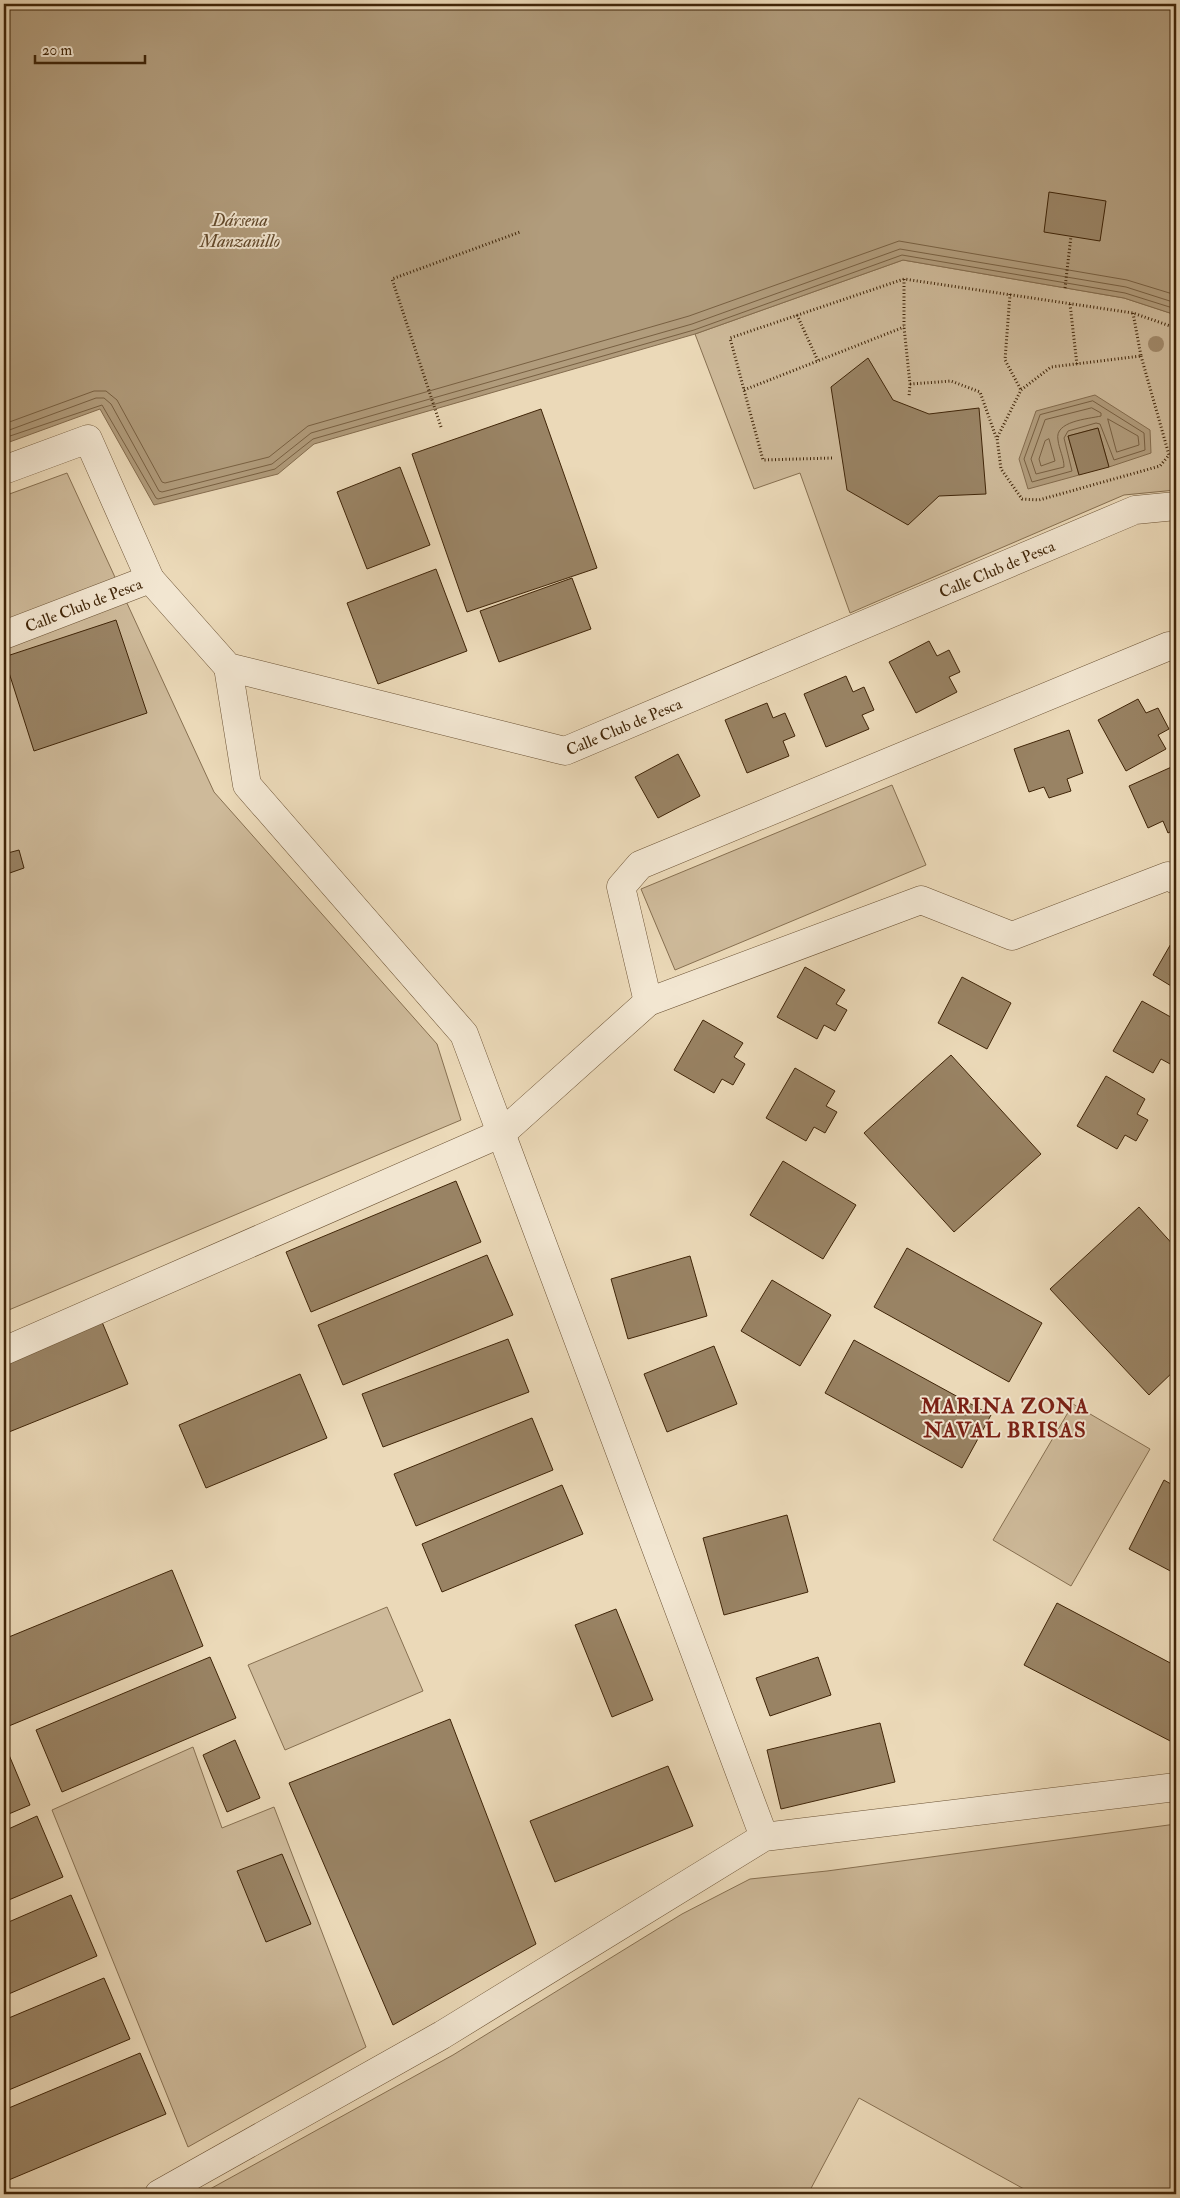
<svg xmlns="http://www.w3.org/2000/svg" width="1180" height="2198" font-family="'IM FELL Double Pica',serif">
  <rect width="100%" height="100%" fill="#ebd9b8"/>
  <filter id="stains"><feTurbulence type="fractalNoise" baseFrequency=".004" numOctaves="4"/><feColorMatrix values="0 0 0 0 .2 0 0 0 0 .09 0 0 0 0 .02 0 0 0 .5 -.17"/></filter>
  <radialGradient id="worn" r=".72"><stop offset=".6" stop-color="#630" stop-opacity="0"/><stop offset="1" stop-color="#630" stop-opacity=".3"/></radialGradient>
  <g fill="#ceba9a" stroke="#877051">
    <path d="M903 260 1124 298 1176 315V490L1124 495 850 613 800 473 754 489 695 334Z"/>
    <path d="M67 473 214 792 437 1044 461 1120 4 1312V496Z"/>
    <path d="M892 785 926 865 675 970 641 889Z"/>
    <path d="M1073 1404 1150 1449 1071 1586 993 1540Z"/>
    <path d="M387 1607 423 1691 285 1750 248 1665Z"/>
    <path d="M193 1747 222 1828 274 1807 366 2047 188 2147 52 1810Z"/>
    <path d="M1176 1824V2194H1033L859 2098 808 2194H201L453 2055 682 1914 750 1879 827 1871Z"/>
  </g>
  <g fill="#b19c7c" stroke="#846c4e">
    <path d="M4 4H1176V315L1124 298 903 260 695 334 314 444 278 474 154 505 100 409 4 444Z"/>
    <path d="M1095 395 1150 430 1151 453 1109 467 1098 428 1068 436 1079 475 1028 489 1019 459 1036 411Z"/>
  </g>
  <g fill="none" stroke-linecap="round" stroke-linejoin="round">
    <g stroke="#786042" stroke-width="1">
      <path d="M1093 401 1144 433 1145 450 1114 460 1100 424 1096 423 1068 431 1064 438 1072 471 1032 482 1024 459 1040 415Z"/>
      <path d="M1092 408 1101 413V416C1088 419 1054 421 1058 440 1059 449 1064 458 1064 467L1036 474 1031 459 1045 420Z"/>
      <path d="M1108 419 1138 436 1139 445 1117 452Z"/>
      <path d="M4 424 94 391H106L117 400 162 482 165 483 269 457 308 426 689 316 899 241 1127 280 1176 295"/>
      <path d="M4 432 96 398H104L111 404 159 491 162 492 272 464 311 433 692 324 900 249 1126 287 1176 303"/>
      <path d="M4 438 102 405 156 498 158 499 275 469 313 439 694 330 902 255 1125 293 1176 309"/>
      <path d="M1049 439 1055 461 1041 466 1039 459 1045 441Z"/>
    </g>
  </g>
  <g fill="#998364" stroke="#402508">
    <path d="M1049 192 1106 201 1100 241 1044 232Z"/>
    <path d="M868 358 893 400 929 414 979 408 986 494 939 496 908 525 847 490 831 387Z"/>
    <path d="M541 409 597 568 467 612 412 454Z"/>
    <path d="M1098 428 1109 467 1079 475 1068 436Z"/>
    <path d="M400 467 430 545 367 569 337 492Z"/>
    <path d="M436 569 467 651 378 684 347 603Z"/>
    <path d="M572 578 591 629 499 662 480 611Z"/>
    <path d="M116 620 147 713 34 751 4 657Z"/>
    <path d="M929 641 937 656 949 650 960 672 949 677 957 692 916 713 889 662Z"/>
    <path d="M846 676 853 692 864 687 874 710 862 715 869 729 826 747 804 694Z"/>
    <path d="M1138 699 1146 713 1158 708 1169 729 1158 735 1166 749 1126 771 1098 720Z"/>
    <path d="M767 703 773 718 785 713 795 736 783 741 789 756 747 773 725 720Z"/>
    <path d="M1069 730 1083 773 1067 779 1071 791 1049 798 1044 787 1029 792 1014 749Z"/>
    <path d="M678 754 700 796 658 818 635 777Z"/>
    <path d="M1176 765V829L1168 833 1163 821 1148 828 1129 786Z"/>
    <path d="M19 850 24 868 4 875V854Z"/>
    <path d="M1176 935V989L1153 975Z"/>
    <path d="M805 967 845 990 836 1004 847 1010 835 1031 824 1025 817 1039 777 1017Z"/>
    <path d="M962 977 1011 1003 987 1049 938 1023Z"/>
    <path d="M1142 1001 1176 1020V1033L1173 1038 1176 1040V1058L1172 1065 1161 1059 1153 1073 1113 1051Z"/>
    <path d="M703 1020 743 1043 734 1057 745 1064 733 1085 722 1079 714 1093 674 1070Z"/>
    <path d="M951 1055 1041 1154 954 1232 864 1133Z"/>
    <path d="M795 1068 835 1091 826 1106 837 1112 825 1133 814 1127 806 1141 766 1118Z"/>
    <path d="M1106 1076 1145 1099 1137 1114 1148 1120 1136 1141 1125 1135 1117 1149 1077 1126Z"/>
    <path d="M783 1161 856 1205 823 1259 750 1215Z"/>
    <path d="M456 1181 481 1242 311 1312 286 1252Z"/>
    <path d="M1139 1207 1176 1248V1369L1149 1395 1050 1289Z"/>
    <path d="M907 1248 1042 1323 1009 1382 874 1307Z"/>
    <path d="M487 1255 513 1315 343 1385 318 1325Z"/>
    <path d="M690 1256 707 1316 628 1339 611 1279Z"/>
    <path d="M772 1280 831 1315 800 1366 741 1331Z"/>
    <path d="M102 1322 128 1384 4 1434V1362Z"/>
    <path d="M508 1339 529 1392 383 1447 362 1394Z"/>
    <path d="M854 1340 991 1415 962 1468 825 1393Z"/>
    <path d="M714 1346 737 1404 667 1432 644 1374Z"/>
    <path d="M300 1374 327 1438 206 1488 179 1425Z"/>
    <path d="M532 1418 553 1470 416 1526 394 1474Z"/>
    <path d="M1164 1480 1176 1487V1574L1129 1549Z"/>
    <path d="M562 1485 583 1534 442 1592 422 1544Z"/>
    <path d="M787 1515 808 1592 724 1615 703 1538Z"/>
    <path d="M172 1570 203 1646 4 1728V1639Z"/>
    <path d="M1057 1603 1176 1666V1744L1024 1665Z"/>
    <path d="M616 1609 653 1700 612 1717 575 1625Z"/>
    <path d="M210 1657 236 1718 62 1792 36 1730Z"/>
    <path d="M818 1657 831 1695 770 1716 756 1678Z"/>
    <path d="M450 1719 536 1944 393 2025 289 1783Z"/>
    <path d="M880 1723 895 1782 781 1809 767 1750Z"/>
    <path d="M235 1740 260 1798 227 1812 203 1755Z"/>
    <path d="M4 1743 30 1805 4 1816Z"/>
    <path d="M668 1766 693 1826 555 1882 530 1821Z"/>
    <path d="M37 1816 63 1877 4 1902V1831Z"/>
    <path d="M282 1854 311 1924 266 1942 237 1871Z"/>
    <path d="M71 1895 97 1956 4 1996V1924Z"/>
    <path d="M104 1978 130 2039 4 2092V2020Z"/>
    <path d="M140 2053 166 2114 4 2182V2110Z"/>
  </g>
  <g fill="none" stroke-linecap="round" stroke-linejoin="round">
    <defs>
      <g id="minor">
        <path d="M4 470 88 439 150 579"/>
        <path id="s1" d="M4 635 150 579 228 667 565 751 1135 510 1176 506"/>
        <path d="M228 667 247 785 464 1034 764 1837"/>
        <path d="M648 1002 621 887 640 865 1169 646 1176 648"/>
        <path d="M4 1351 502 1133 648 1002 921 900 1012 936 1168 876 1176 880"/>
        <path d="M159 2194 442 2035 764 1837 1176 1787"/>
      </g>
    </defs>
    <use href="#minor" stroke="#6b5234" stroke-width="29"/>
    <g stroke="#402508" stroke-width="3" stroke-dasharray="1 2.5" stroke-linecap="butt">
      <path d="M904 279V327L910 384 909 397"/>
      <path d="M1065 288 1071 236"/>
      <path d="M1010 294 1005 360 1021 390"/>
      <path d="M1070 304 1077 365"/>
      <path d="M1133 313 1141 356"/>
      <path d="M797 315 818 361"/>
      <path d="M1141 356 1169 455 1160 466 1039 500 1022 499 1001 469 997 438 1021 390 1051 367Z"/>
      <path d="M910 384 951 381 980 392 996 437"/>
      <path d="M744 390 904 327"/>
      <path d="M441 427 392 279 520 232"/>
      <path d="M832 458 763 460 730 338 904 279 1133 313 1176 328"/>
    </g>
    <use href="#minor" stroke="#f2e6d1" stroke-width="28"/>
  </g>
  <circle fill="#a18a6b" cx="1156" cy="344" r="8"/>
  <g text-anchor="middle" stroke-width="4" stroke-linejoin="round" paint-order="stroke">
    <g font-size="16" fill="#402508" stroke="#f2e6d1">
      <text dy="6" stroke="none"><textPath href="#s1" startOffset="1090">Calle Club de Pesca</textPath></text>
      <text dy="6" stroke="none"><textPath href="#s1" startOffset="85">Calle Club de Pesca</textPath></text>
      <text dy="6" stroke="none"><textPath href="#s1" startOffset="685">Calle Club de Pesca</textPath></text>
    </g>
    <g font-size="18" font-style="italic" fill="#62492b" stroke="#f2e6d1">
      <text x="240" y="226">Dársena<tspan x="240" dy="21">Manzanillo</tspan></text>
    </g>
    <g font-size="21" font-weight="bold" letter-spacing="1" fill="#7a1f14" stroke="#f2e6d1">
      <text x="1005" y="1413">MARINA ZONA<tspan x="1005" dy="24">NAVAL BRISAS</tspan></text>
    </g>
  </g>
  <rect width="1180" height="2198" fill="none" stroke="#ebd9b8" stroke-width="20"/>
  <rect x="5" y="5" width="1170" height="2188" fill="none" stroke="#402508" stroke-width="2.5"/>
  <rect x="10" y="10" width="1160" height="2178" fill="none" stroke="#402508"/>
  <path d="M35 55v8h110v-8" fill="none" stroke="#402508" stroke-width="2.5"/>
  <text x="42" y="55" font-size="15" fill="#402508" stroke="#f2e6d1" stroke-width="4" paint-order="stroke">20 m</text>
  <rect width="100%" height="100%" filter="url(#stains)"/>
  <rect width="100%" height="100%" fill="url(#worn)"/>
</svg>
